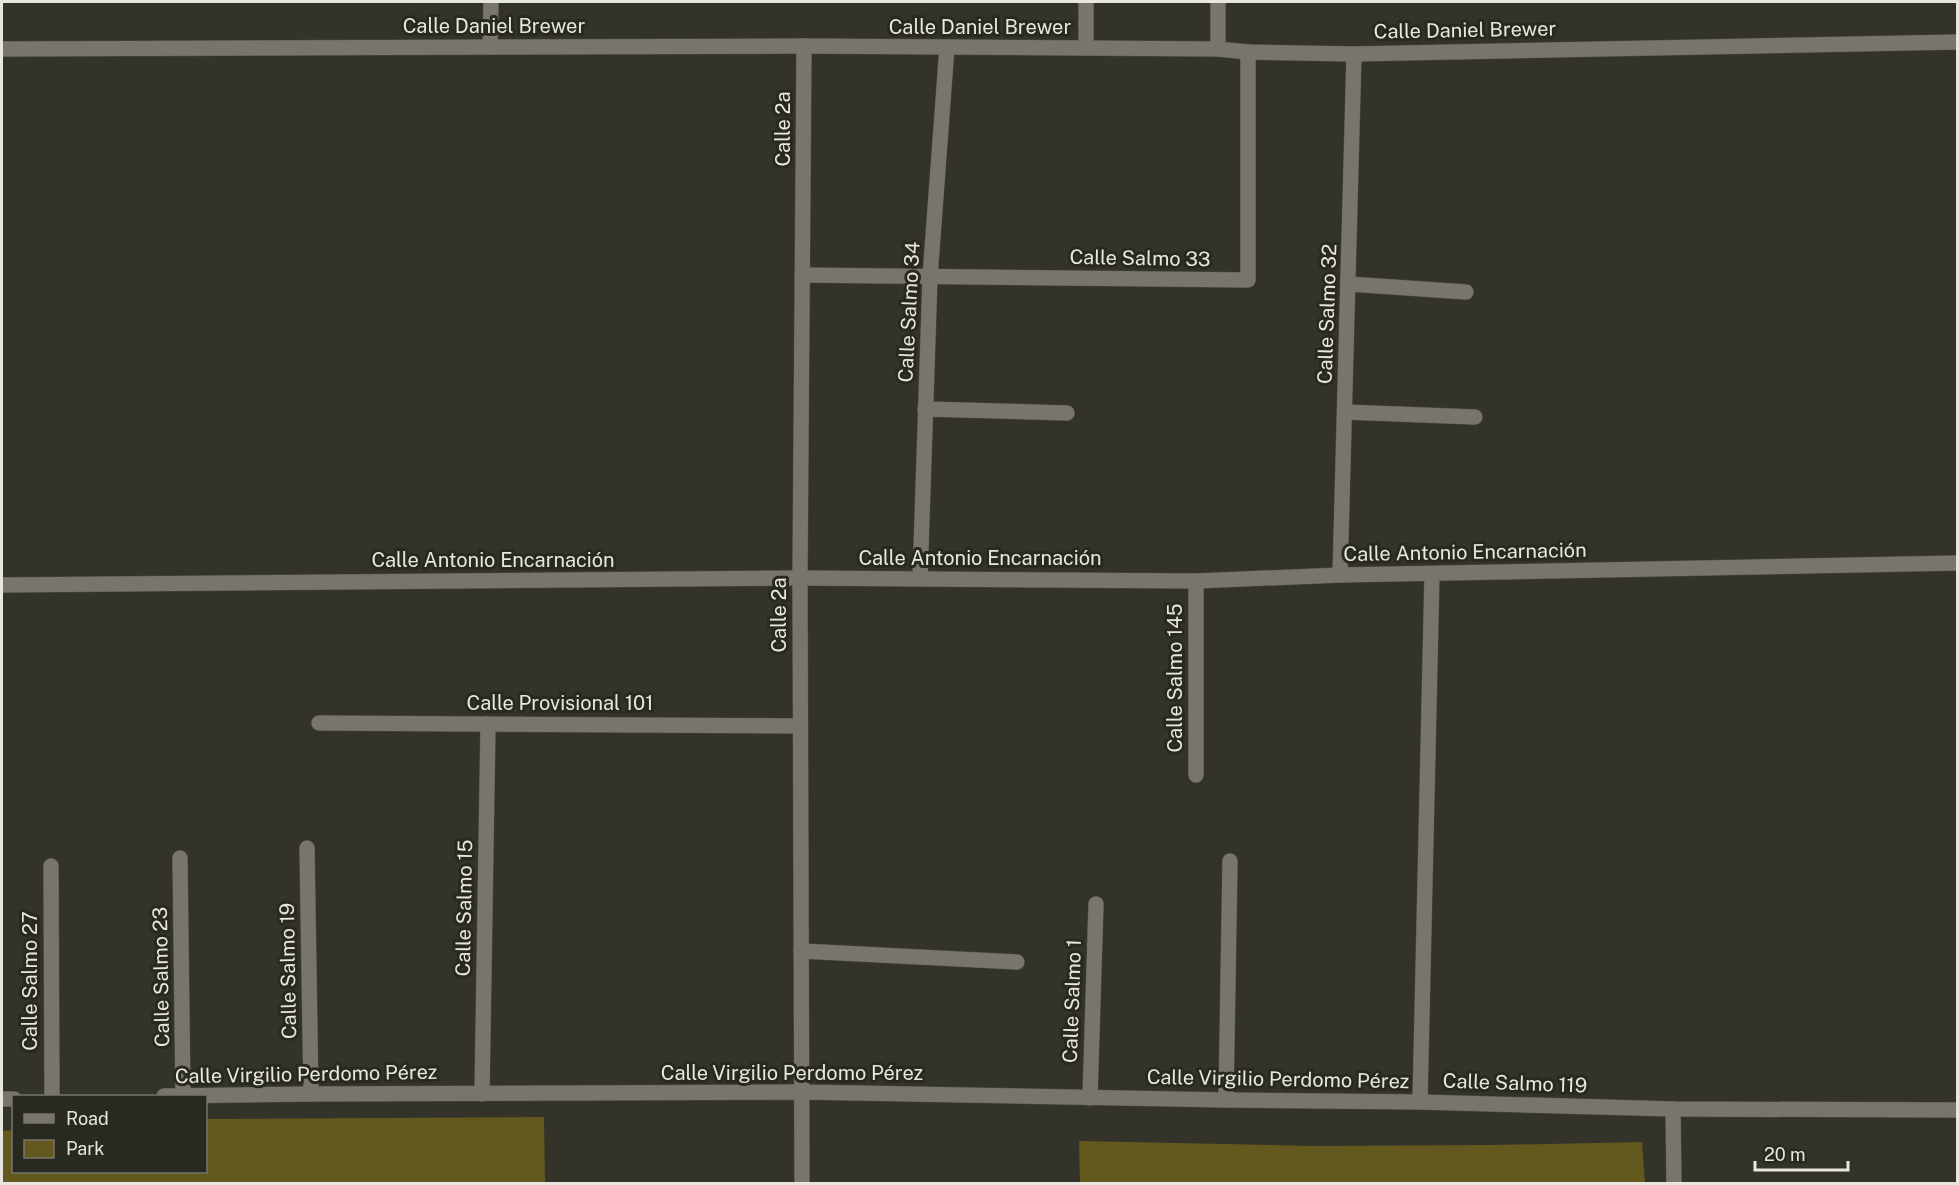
<svg xmlns="http://www.w3.org/2000/svg" width="1959" height="1185" font-family="'Public Sans',sans-serif">
  <rect width="100%" height="100%" fill="#34332a"/>
  <g fill="#63581e">
    <path d="M544 1117 545 1183H2V1131L13 1130 14 1172H206V1119Z"/>
    <path d="M1079 1141 1313 1146 1493 1145 1642 1142 1645 1183H1080Z"/>
  </g>
  <g fill="none" stroke-linecap="round" stroke-linejoin="round">
    <defs>
      <g id="minor">
        <path d="M1086 2V48"/>
        <path d="M490 47 491 2"/>
        <path d="M2 49 804 46 1218 49 1248 52 1354 54 1958 42"/>
        <path d="M1218 49V2"/>
        <path d="M802 275 1248 280V52"/>
        <path d="M1349 284 1466 292"/>
        <path d="M925 409 1067 413"/>
        <path d="M1345 412 1475 417"/>
        <path d="M1432 574 1420 1102 1673 1109 1958 1110"/>
        <path d="M1340 575 1354 54"/>
        <path d="M920 579 930 277 947 47"/>
        <path d="M2 585 800 578 1196 581 1340 575 1958 563"/>
        <path d="M319 723 800 726"/>
        <path d="M1196 775V581"/>
        <path d="M307 848 311 1094"/>
        <path d="M180 858 183 1096"/>
        <path d="M51 866 52 1096"/>
        <path d="M801 951 1017 962"/>
        <path d="M482 1094 488 724"/>
        <path d="M164 1096 311 1094 801 1092 1226 1100 1420 1102"/>
        <path d="M1090 1098 1096 904"/>
        <path d="M2 1099H14"/>
        <path d="M1226 1100 1230 861"/>
        <path d="M1673 1109 1674 1184"/>
        <path d="M802 1184 800 578 804 46"/>
      </g>
    </defs>
    <use href="#minor" stroke="#514f48" stroke-width="16"/>
    <use href="#minor" stroke="#78766c" stroke-width="15"/>
  </g>
  <g text-anchor="middle" stroke-width="6" stroke-linejoin="round" paint-order="stroke">
    <g font-size="20" fill="#e7e6e0" stroke="#2a2920">
      <text x="494" y="33">Calle Daniel Brewer</text>
      <text x="980" y="34">Calle Daniel Brewer</text>
      <text transform="translate(1465 30) rotate(-1)" y="7">Calle Daniel Brewer</text>
      <text transform="translate(783 129) rotate(-90)" y="7">Calle 2a</text>
      <text transform="translate(1140 258) rotate(1)" y="7">Calle Salmo 33</text>
      <text transform="translate(909 312) rotate(-87)" y="7">Calle Salmo 34</text>
      <text transform="translate(1327 314) rotate(-88)" y="7">Calle Salmo 32</text>
      <text transform="translate(1465 552) rotate(-1)" y="7">Calle Antonio Encarnación</text>
      <text x="980" y="565">Calle Antonio Encarnación</text>
      <text x="493" y="567">Calle Antonio Encarnación</text>
      <text transform="translate(779 615) rotate(-90)" y="7">Calle 2a</text>
      <text transform="translate(1175 678) rotate(-90)" y="7">Calle Salmo 145</text>
      <text x="560" y="710">Calle Provisional 101</text>
      <text transform="translate(464 908) rotate(-89)" y="7">Calle Salmo 15</text>
      <text transform="translate(288 971) rotate(-91)" y="7">Calle Salmo 19</text>
      <text transform="translate(161 977) rotate(-91)" y="7">Calle Salmo 23</text>
      <text transform="translate(30 981) rotate(-90)" y="7">Calle Salmo 27</text>
      <text transform="translate(1072 1001) rotate(-88)" y="7">Calle Salmo 1</text>
      <text x="792" y="1080">Calle Virgilio Perdomo Pérez</text>
      <text transform="translate(306 1074) rotate(-1)" y="7">Calle Virgilio Perdomo Pérez</text>
      <text transform="translate(1278 1079) rotate(1)" y="7">Calle Virgilio Perdomo Pérez</text>
      <text transform="translate(1515 1083) rotate(2)" y="7">Calle Salmo 119</text>
    </g>
  </g>
  <rect width="1959" height="1185" fill="none" stroke="#e7e6e0" stroke-width="6"/>
  <rect x="12" y="1095" width="195" height="78" fill="#2a2920" stroke="#76756d" stroke-width="1.5"/>
  <rect x="24" y="1114" width="30" height="9" fill="#78766c" stroke="#76756d" stroke-width="1.5"/>
  <text x="66" y="1125" font-size="18" fill="#e7e6e0">Road</text>
  <rect x="24" y="1140" width="30" height="18" fill="#63581e" stroke="#76756d" stroke-width="1.5"/>
  <text x="66" y="1155" font-size="18" fill="#e7e6e0">Park</text>
  <path d="M1755 1161v9h93v-9" fill="none" stroke="#e7e6e0" stroke-width="3"/>
  <text x="1764" y="1161" font-size="18" fill="#e7e6e0" stroke="#2a2920" stroke-width="4.5" paint-order="stroke">20 m</text>
</svg>
